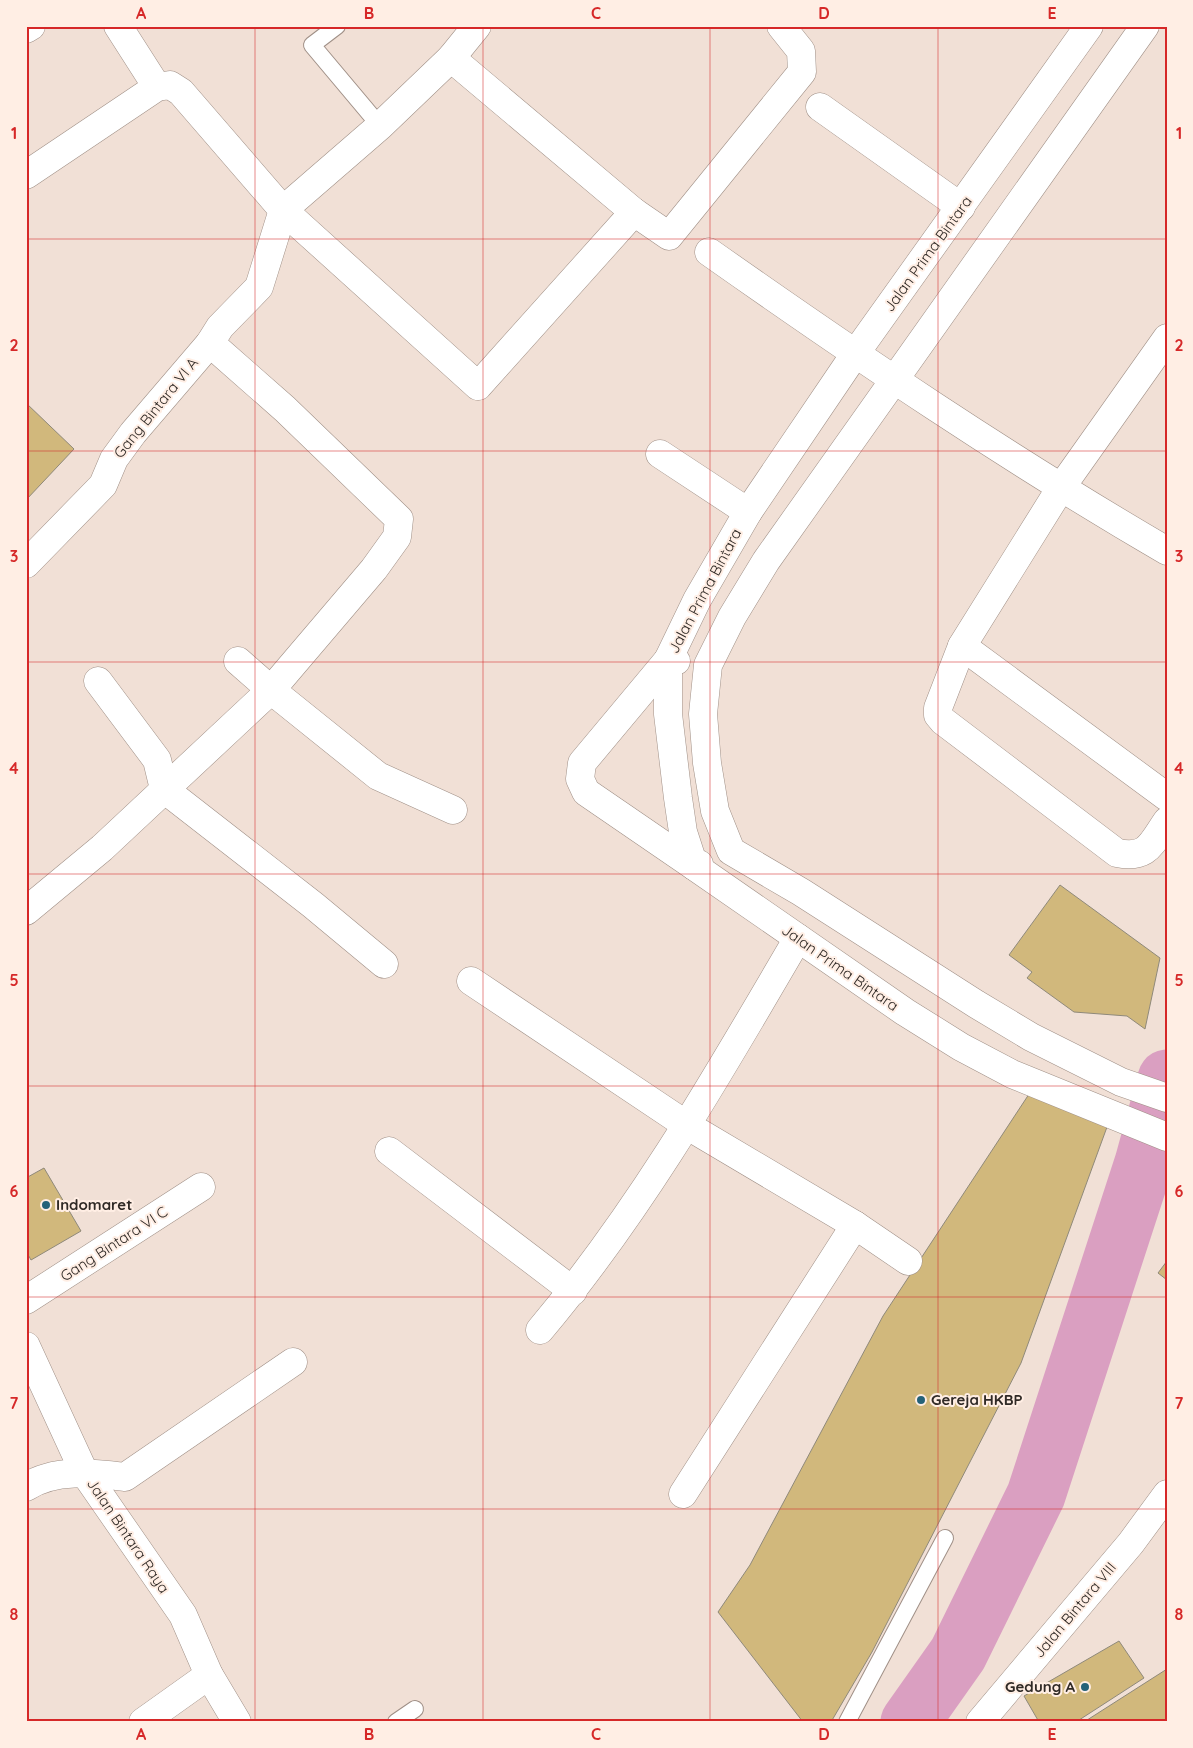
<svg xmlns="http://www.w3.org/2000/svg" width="1193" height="1748" font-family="Quicksand,sans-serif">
  <rect width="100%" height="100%" fill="#f1e0d6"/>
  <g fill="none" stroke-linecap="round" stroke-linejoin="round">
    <path stroke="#da9fc1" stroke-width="59" d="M910 1722 958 1654 1036 1495 1144 1163 1167 1079"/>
  </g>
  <g fill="#d1b87c" stroke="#8f897a">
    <path d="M26 403 74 449 26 500Z"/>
    <path d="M1060 885 1160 958 1145 1029 1127 1016 1074 1012 1027 978 1032 972 1009 955Z"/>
    <path d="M1033 1088 1107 1127 1021 1363 872 1652 831 1722H803L718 1612 750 1565 883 1316Z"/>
    <path d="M44 1168 81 1231 31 1260 26 1251V1178Z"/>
    <path d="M1167 1261V1280L1158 1273Z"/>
    <path d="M1119 1641 1144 1678 1076 1722H1039L1024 1696Z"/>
    <path d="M1167 1669V1722H1084Z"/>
  </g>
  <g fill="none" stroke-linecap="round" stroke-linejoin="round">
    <defs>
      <g id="lane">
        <path d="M337 26 312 45 380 126"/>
        <path d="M396 1722 415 1709"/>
        <path d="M847 1722 945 1538"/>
      </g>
      <g id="street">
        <path d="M118 26 157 87"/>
        <path d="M1089 26 855 354 748 512 697 600 668 660V714L678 798 683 832 694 866 905 1012 961 1047 1012 1074 1167 1137"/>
        <path d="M1145 26 766 561 732 617 708 665 703 714 707 763 715 811 731 851 801 892 976 1004 1031 1037 1121 1082 1167 1098"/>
        <path d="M26 29 31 26"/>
        <path d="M451 58 634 212 669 236 802 72 801 51 781 26"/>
        <path d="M820 107 961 207"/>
        <path d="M26 175 157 87 170 85 181 92 283 210 478 386 634 212"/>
        <path d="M709 252C858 357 1009 459 1167 551"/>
        <path d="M1167 338 1060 489 962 646 938 708V715L943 721 1117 853C1148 859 1151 844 1167 821"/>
        <path d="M660 454 748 512"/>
        <path d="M26 564 103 485 114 459 133 433 210 343 220 327 259 287 283 210 380 126 451 58 477 26"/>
        <path d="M962 646 1167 797"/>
        <path d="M238 661 271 690 378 776 453 810"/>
        <path d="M676 661 668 660 582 763 580 779 586 792 694 866 699 864"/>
        <path d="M98 681 157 760 164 789 313 905 384 964"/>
        <path d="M26 911 102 848 271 690 374 569 397 537 399 519 285 409 210 343"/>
        <path d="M471 981 688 1126 855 1225 908 1261"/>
        <path d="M389 1151 573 1291"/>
        <path d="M26 1300 201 1187"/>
        <path d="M540 1330C641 1210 719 1073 798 938"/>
        <path d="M26 1487C55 1468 93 1473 125 1477L293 1362"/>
        <path d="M683 1494 855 1225"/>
        <path d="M143 1722 209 1675"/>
        <path d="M980 1722 1131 1543 1167 1494"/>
      </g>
      <path id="primary" d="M26 1346 84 1472 183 1615 209 1675 237 1722"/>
    </defs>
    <use href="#lane" stroke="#a09087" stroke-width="18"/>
    <use href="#street" stroke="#a09087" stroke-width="29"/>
    <use href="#primary" stroke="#a09087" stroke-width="29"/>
    <use href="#lane" stroke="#fff" stroke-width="16"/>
    <use href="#street" stroke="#fff" stroke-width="28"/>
    <use href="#primary" stroke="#fff" stroke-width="28"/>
  </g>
  <path fill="none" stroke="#d62828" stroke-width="1" stroke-opacity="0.55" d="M255 26V1722M483 26V1722M710 26V1722M938 26V1722M26 239H1167M26 451H1167M26 662H1167M26 874H1167M26 1086H1167M26 1297H1167M26 1509H1167"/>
  <g fill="#256279" stroke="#ffeee4" stroke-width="2">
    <circle cx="46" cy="1205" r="5"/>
    <circle cx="921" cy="1400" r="5"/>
    <circle cx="1085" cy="1687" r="5"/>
  </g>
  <g text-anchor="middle" stroke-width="4" stroke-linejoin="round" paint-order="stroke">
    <g font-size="15" fill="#302a26" stroke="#ffeee4">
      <text transform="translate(928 254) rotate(-54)" y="5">Jalan Prima Bintara</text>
      <text transform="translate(156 408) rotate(-51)" y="5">Gang Bintara VI A</text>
      <text transform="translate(705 591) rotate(-62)" y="5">Jalan Prima Bintara</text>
      <text transform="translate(840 968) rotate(35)" y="5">Jalan Prima Bintara</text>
      <text transform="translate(114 1244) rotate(-33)" y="5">Gang Bintara VI C</text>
      <text transform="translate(128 1536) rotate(56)" y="5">Jalan Bintara Raya</text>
      <text transform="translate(1075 1610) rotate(-50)" y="5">Jalan Bintara VIII</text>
    </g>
    <g font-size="15" font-weight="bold" fill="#302a26" stroke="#ffeee4" text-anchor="start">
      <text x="56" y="1210">Indomaret</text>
      <text x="931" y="1405">Gereja HKBP</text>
      <text x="1075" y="1692" text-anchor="end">Gedung A</text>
    </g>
  </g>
  <rect width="1193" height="1748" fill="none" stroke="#ffeee4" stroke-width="55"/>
  <rect x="28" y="28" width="1138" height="1692" fill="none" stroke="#d62828" stroke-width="2"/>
  <g font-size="16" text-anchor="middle" font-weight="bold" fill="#d62828">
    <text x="141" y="19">A</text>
    <text x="369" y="19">B</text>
    <text x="596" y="19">C</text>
    <text x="824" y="19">D</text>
    <text x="1052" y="19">E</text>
    <text x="14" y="139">1</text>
    <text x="1179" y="139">1</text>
    <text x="14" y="351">2</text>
    <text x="1179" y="351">2</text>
    <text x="14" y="562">3</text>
    <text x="1179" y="562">3</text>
    <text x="14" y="774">4</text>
    <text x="1179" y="774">4</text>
    <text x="14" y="986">5</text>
    <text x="1179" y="986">5</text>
    <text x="14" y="1197">6</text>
    <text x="1179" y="1197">6</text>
    <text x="14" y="1409">7</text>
    <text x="1179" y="1409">7</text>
    <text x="14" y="1620">8</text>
    <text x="1179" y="1620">8</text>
    <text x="141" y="1740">A</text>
    <text x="369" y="1740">B</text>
    <text x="596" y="1740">C</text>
    <text x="824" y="1740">D</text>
    <text x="1052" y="1740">E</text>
  </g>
</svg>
